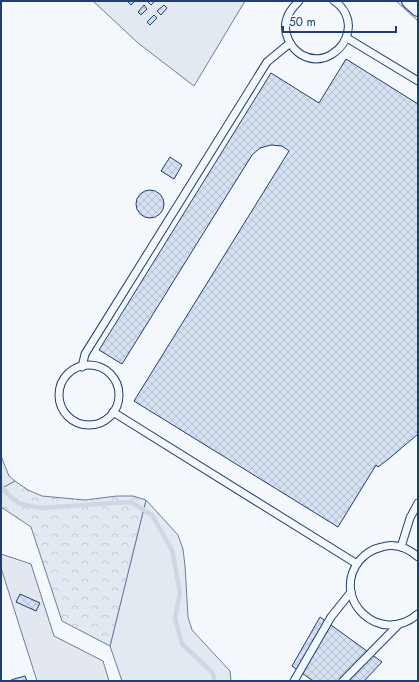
<svg xmlns="http://www.w3.org/2000/svg" width="419" height="682" font-family="Jost,sans-serif">
  <defs>
    <pattern id="forest-crowns" width="20" height="18" patternUnits="userSpaceOnUse"><rect width="20" height="18" fill="#e3e9f0"/><path d="M2 6a3 3 0 1 1 6 0M12 15a3 3 0 1 1 6 0" fill="none" stroke="#c2c9d1"/></pattern>
    <pattern id="building-cross-hatch" width="8" height="8" patternUnits="userSpaceOnUse"><rect width="8" height="8" fill="#d5e0f0"/><path d="M0 0l8 8M0 8l8-8" fill="none" stroke="#b6c1d1"/></pattern>
  </defs>
  <rect width="100%" height="100%" fill="#f4f7fb"/>
  <g fill="#e3e9f0" stroke="#687fa3">
    <path d="M93 1H245L194 86 138 43Z"/>
    <path d="M396 1H418V21Z"/>
    <path d="M1 456 9 476 15 481 1 489Z"/>
    <path d="M146 500 178 535 183 549 185 566 188 617 192 630 230 671 231 681H122L110 646Z"/>
  </g>
  <path fill="url(#forest-crowns)" stroke="#687fa3" d="M15 481 28 490 42 496 85 500 117 496H133L146 500 110 646 62 621 31 527 1 507V489Z"/>
  <path fill="#e3e8f0" stroke="#687fa3" d="M1 554 31 564 54 636 103 661 109 681H37L1 568Z"/>
  <g fill="none" stroke-linecap="round" stroke-linejoin="round">
    <path stroke="#cfd7e4" stroke-width="4.5" d="M1 485 4 491 18 503 40 508 131 502 152 515 172 550 180 593 175 618 182 644 212 672 215 681"/>
  </g>
  <g fill="url(#building-cross-hatch)" stroke="#1d3f73">
    <path d="M129 1H135L131 5 128 2Z"/>
    <path d="M148 1H155L151 5 148 2Z"/>
    <path d="M144 5 147 9 141 15 138 12Z"/>
    <path d="M164 5 167 8 161 15 157 11Z"/>
    <path d="M154 15 157 18 150 25 147 22Z"/>
    <path d="M346 59 418 104V434L391 457 378 467 376 465 338 527 134 401 289 151 282 146 271 145 260 148 252 155 122 364 99 350 271 73 319 103Z"/>
    <path d="M170 157 182 165 174 179 161 171Z"/>
    <circle cx="150" cy="204" r="14"/>
    <path d="M20 594 40 603 36 611 16 602Z"/>
    <path d="M320 617 382 662 364 681H313L292 666Z"/>
    <path d="M25 676 27 681H9L14 679Z"/>
  </g>
  <g fill="none" stroke-linecap="round" stroke-linejoin="round">
    <defs>
      <g id="service">
        <path d="M299 1C294 6 289 11 287 18 282 32 290 48 302 55 322 66 345 51 348 30 350 19 344 7 334 1"/>
        <path d="M347 38 418 81"/>
        <circle cx="89" cy="395" r="30"/>
        <path d="M82 367 85 354 267 62 290 43"/>
        <path d="M113 412 357 564"/>
        <path d="M401 547 410 518 418 503"/>
        <path d="M418 557C408 548 395 543 382 547 372 549 365 554 359 561 330 599 380 647 418 614"/>
        <path d="M294 681 331 617 351 592"/>
        <path d="M343 681 399 624"/>
      </g>
      <path id="minor" d="M409 1 418 9"/>
    </defs>
    <use href="#service" stroke="#1d3f73" stroke-width="9"/>
    <use href="#minor" stroke="#1d3f73" stroke-width="16"/>
    <use href="#service" stroke="#f4f7fb" stroke-width="7"/>
    <use href="#minor" stroke="#f4f7fb" stroke-width="14"/>
  </g>
  <rect width="419" height="682" fill="none" stroke="#1d3f73" stroke-width="4"/>
  <path d="M283 26v6h113v-6" fill="none" stroke="#1d3f73" stroke-width="2"/>
  <text x="289" y="26" font-size="12" fill="#1d3f73" stroke="#f4f7fb" stroke-width="3" paint-order="stroke">50 m</text>
</svg>
